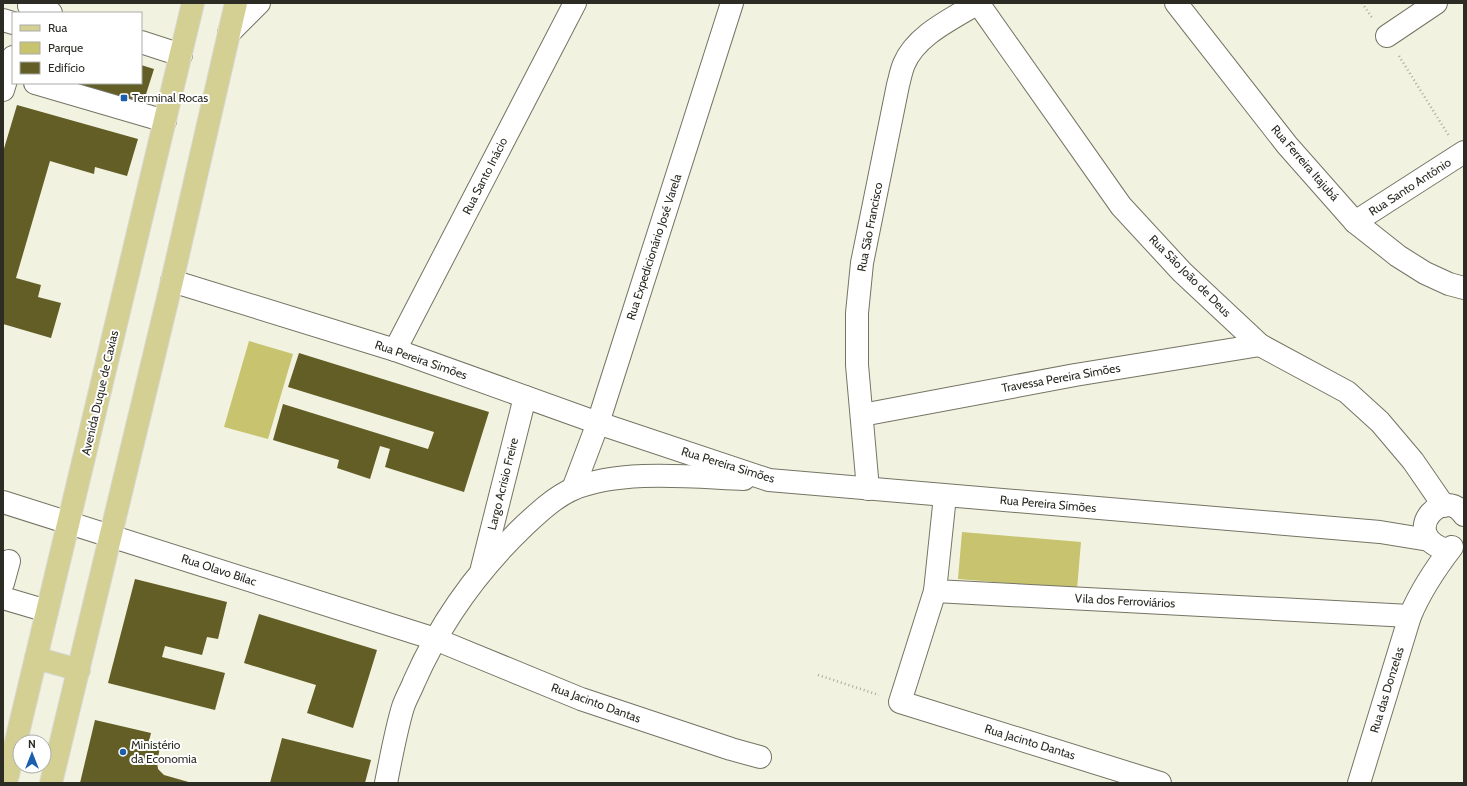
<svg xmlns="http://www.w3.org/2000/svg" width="1467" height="786" font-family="Cabin,sans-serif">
  <rect width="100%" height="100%" fill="#f2f2e0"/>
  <g fill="#c8c36e">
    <path d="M249 341 293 354 268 439 224 427Z"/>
    <path d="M962 532 1081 542 1077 589 958 579Z"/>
  </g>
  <g fill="#625e26">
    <path d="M141 65 154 69 141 110 67 83H141Z"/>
    <path d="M17 105 138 139 127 176 95 167 94 174 50 161 16 278 41 285 38 297 61 303 51 338 3 324V152Z"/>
    <path d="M299 353 489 412 464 492 385 467 390 449 380 446 370 479 337 468 339 460 273 440 283 404 428 449 434 432 288 387Z"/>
    <path d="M135 579 227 602 218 639 207 637 202 655 165 646 162 657 225 673 215 710 108 683Z"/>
    <path d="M259 614 377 650 353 728 307 713 316 685 244 663Z"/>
    <path d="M95 720 151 733 149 741 161 743 157 762 158 769 164 775 192 783H80Z"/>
    <path d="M282 738 371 760 365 783H270Z"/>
  </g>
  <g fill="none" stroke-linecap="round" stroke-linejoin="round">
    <defs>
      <g id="minor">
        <path d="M978 3 1121 206 1182 272 1260 345 1347 392 1380 422 1413 461 1444 506"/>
        <path d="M1176 3 1287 145 1355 222 1398 256 1425 273 1449 284 1464 288"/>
        <path d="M29 6 51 13"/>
        <path d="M3 20 13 23"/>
        <path d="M229 33 259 3"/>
        <path d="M1387 36 1436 3"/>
        <path d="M141 42 181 55"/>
        <path d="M35 83 165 121"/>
        <path d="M3 90 13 57"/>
        <path d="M1355 222 1464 152"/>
        <path d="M172 281 395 350 598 423 769 480 1380 532 1429 540"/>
        <path d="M395 350 575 3"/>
        <path d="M862 415 1075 375 1260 345"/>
        <path d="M573 489 598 423 732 3"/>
        <path d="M868 489 857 365V313L862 263 898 85C900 78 901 71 904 64 916 35 952 19 978 3"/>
        <path d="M945 496 935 591 1410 616"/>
        <path d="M3 502 435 639 581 699 731 749 760 757"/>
        <path d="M1439 547C1403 530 1444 485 1464 515"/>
        <path d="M482 568 525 397"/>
        <path d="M3 583 9 561"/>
        <path d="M935 591 900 702 1160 783"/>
        <path d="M3 598 47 611"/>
        <path d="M386 783C391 758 396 730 403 707 406 698 411 690 414 682 440 623 479 569 525 525 539 512 555 497 573 489 622 469 692 477 744 479"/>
        <path d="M1359 783 1410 616C1421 590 1435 569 1452 547"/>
      </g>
      <g id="major">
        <path d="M36 658 79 670"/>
        <path d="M6 783 193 3"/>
        <path d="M51 783 172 281 236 3"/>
      </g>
    </defs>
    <use href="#minor" stroke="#757464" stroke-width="24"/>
    <use href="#major" stroke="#d9d9d8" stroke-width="24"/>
    <g stroke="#abab9d" stroke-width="2.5" stroke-dasharray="1 3" stroke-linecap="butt">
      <path d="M1362 3 1373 19"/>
      <path d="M1399 56 1449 136"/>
      <path d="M818 675 879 695"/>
    </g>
    <use href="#minor" stroke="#fff" stroke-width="22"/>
    <use href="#major" stroke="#d4d093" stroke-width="22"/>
  </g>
  <g fill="#1b5eae" stroke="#fff" stroke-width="1.5">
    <rect x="120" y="94" width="8" height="8" rx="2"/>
    <circle cx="123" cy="752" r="4"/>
  </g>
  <g text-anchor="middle" stroke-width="4" stroke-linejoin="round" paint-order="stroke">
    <g font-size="12" fill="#2c2c25" stroke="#fff" text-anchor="start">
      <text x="132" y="102">Terminal Rocas</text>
      <text x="131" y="749">Ministério<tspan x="131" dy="14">da Economia</tspan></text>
    </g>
    <g font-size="12" fill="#2c2c25" stroke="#fff">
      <text transform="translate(1305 163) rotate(49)" y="4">Rua Ferreira Itajubá</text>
      <text transform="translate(485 176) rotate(-63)" y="4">Rua Santo Inácio</text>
      <text transform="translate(1410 187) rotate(-33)" y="4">Rua Santo Antônio</text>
      <text transform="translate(870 227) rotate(-79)" y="4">Rua São Francisco</text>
      <text transform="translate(654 247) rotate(-72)" y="4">Rua Expedicionário José Varela</text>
      <text transform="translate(1190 276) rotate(45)" y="4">Rua São João de Deus</text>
      <text transform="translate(421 360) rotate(19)" y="4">Rua Pereira Simões</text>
      <text transform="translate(1061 378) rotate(-10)" y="4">Travessa Pereira Simões</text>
      <text transform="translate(100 393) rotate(-77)" y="4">Avenida Duque de Caxias</text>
      <text transform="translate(728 465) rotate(17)" y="4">Rua Pereira Simões</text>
      <text transform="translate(503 484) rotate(-76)" y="4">Largo Acrisio Freire</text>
      <text transform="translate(1048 504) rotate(5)" y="4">Rua Pereira Simões</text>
      <text transform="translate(219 570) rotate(18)" y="4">Rua Olavo Bilac</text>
      <text transform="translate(1125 601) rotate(3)" y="4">Vila dos Ferroviários</text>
      <text transform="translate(1387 690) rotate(-73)" y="4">Rua das Donzelas</text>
      <text transform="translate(596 703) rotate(20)" y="4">Rua Jacinto Dantas</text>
      <text transform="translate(1030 742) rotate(17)" y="4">Rua Jacinto Dantas</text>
    </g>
  </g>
  <rect width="1467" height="786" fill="none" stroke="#2c2c25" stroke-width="8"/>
  <rect x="12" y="12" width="130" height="72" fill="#ffffff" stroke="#ababa8"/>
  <rect x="20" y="25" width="20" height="6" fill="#d4d093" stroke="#ababa8"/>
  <text x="48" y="32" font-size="12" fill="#2c2c25">Rua</text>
  <rect x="20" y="42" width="20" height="12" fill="#c8c36e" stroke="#ababa8"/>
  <text x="48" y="52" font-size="12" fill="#2c2c25">Parque</text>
  <rect x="20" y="62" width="20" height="12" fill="#625e26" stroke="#ababa8"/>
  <text x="48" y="72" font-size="12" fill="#2c2c25">Edifício</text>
  <g transform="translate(32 754)"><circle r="19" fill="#ffffff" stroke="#ababa8"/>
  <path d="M0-3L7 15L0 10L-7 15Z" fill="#1b5eae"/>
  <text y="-6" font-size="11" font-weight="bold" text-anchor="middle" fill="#2c2c25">N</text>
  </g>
</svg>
